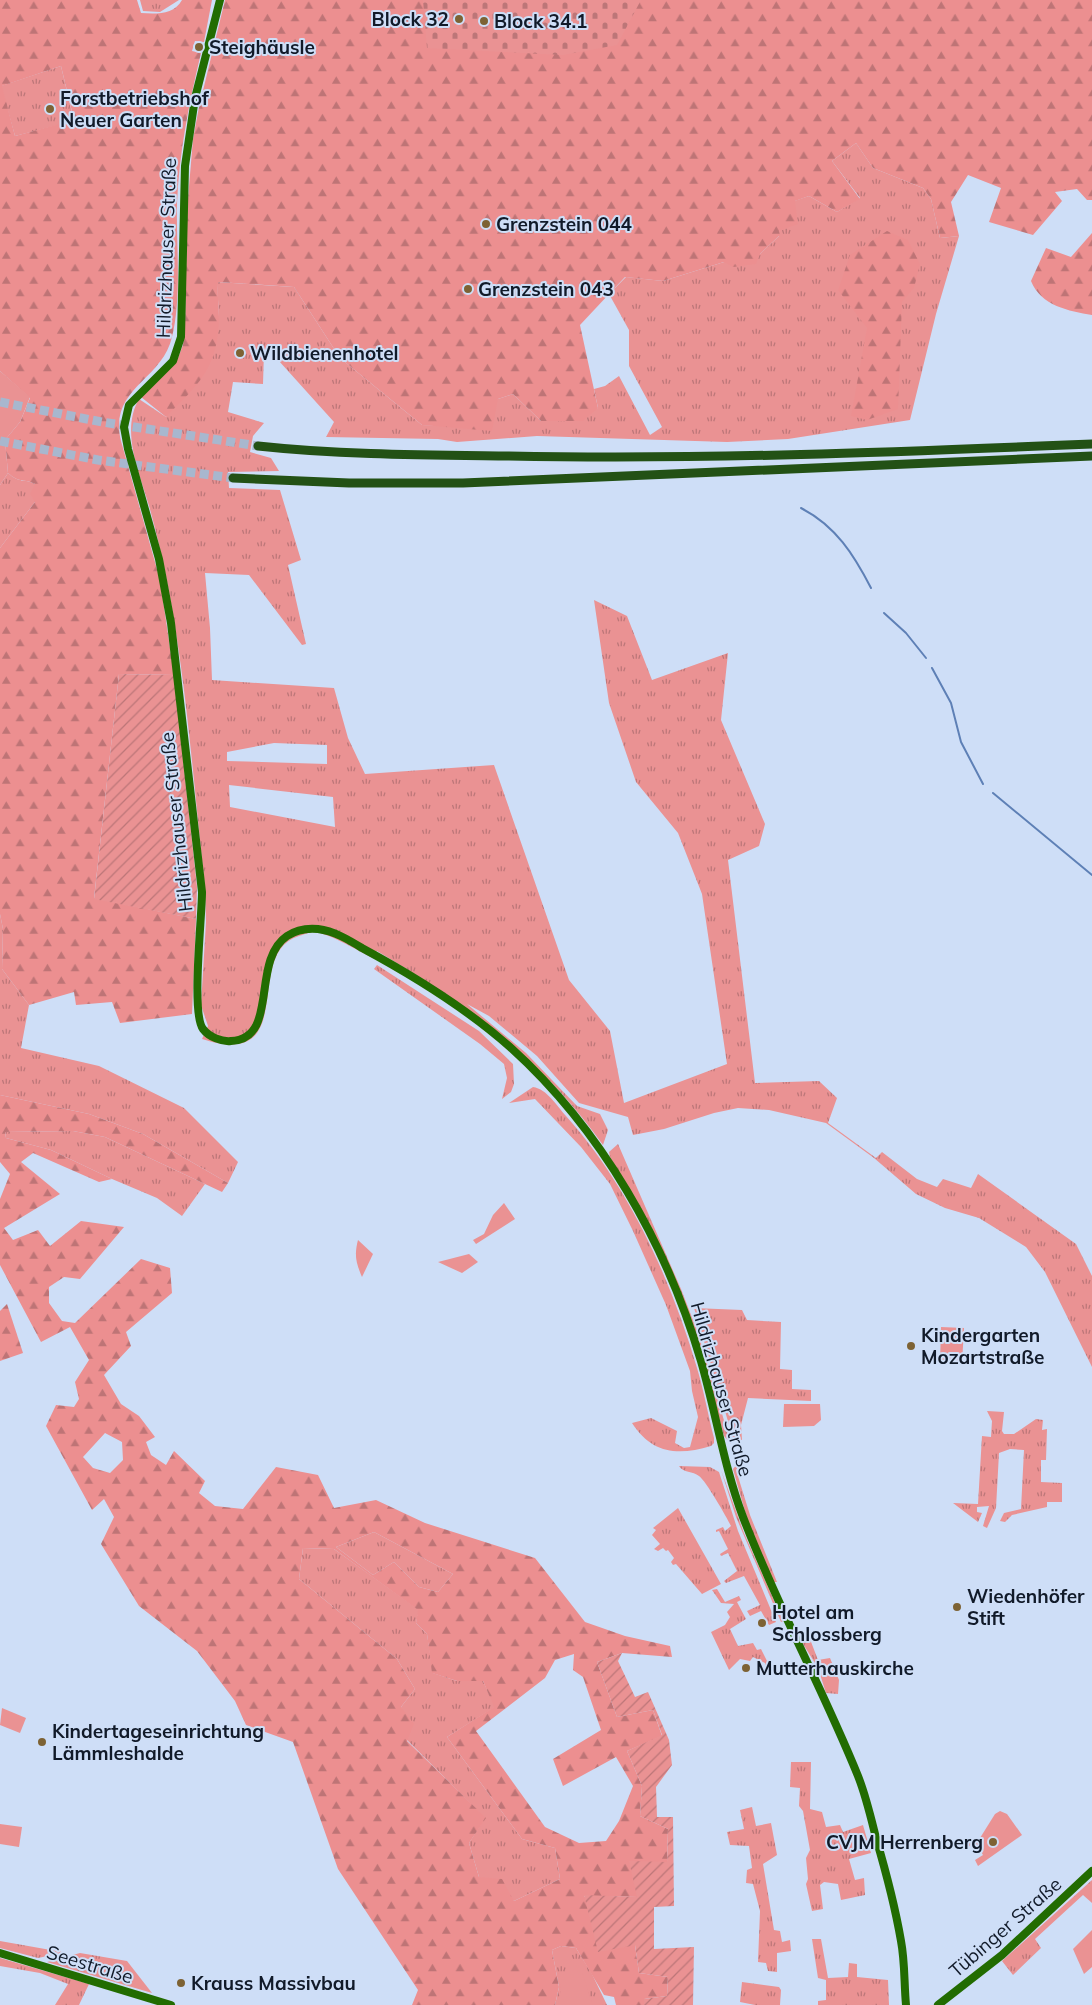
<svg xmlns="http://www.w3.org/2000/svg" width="1092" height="2005" font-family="Mulish,sans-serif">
  <defs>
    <pattern id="grass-tufts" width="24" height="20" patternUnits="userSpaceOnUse" patternTransform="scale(1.25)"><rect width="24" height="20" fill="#ea9293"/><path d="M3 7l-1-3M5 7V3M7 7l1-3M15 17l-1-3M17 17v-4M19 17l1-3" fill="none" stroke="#bc7678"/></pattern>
    <pattern id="forest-firs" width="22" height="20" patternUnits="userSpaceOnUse" patternTransform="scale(1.25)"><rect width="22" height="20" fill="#ec8f90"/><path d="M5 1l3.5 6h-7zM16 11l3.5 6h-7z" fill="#be7476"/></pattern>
    <pattern id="cemetery-stones" width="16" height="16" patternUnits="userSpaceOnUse" patternTransform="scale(1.25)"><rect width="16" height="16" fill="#ea9293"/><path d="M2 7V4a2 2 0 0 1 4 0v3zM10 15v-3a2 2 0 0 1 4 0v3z" fill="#bc7678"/></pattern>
    <pattern id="garden-furrows" width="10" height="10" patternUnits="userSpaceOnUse" patternTransform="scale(1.25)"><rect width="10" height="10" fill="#ea9293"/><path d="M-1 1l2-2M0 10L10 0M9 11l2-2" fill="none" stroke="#bc7678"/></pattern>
  </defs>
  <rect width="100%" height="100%" fill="#cedef7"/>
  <g fill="url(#grass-tufts)" fill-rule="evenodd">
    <path d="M140 0H179L160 12 143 11Z"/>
    <path d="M61 66 74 121 15 136 1 86Z"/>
    <path d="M856 143 873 168 923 188 931 199 940 238 959 236 936 314 910 420 788 439 727 442 537 436 457 442 438 439 326 437 334 422 270 351H264L263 384 233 382 228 412 264 423 253 436 250 452 271 458 279 471 228 472 229 488 280 490 301 560 288 565 306 644 302 645 249 575 205 573 210 628 212 680 334 688 348 738 365 774 494 765 569 980 610 1031 624 1103 727 1064 702 894 678 833 636 782 609 703 594 600 627 616 652 680 728 653 721 720 765 824 759 846 728 860 755 1083 819 1081 837 1098 828 1123 876 1158 882 1152 917 1179 937 1187 943 1179 971 1188 978 1174 1076 1244 1092 1276V1367L1045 1272 1026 1247 979 1218 945 1208 916 1194 874 1158 826 1123 769 1110 738 1108 714 1113 664 1129 633 1135 628 1117 579 1103 537 1056 489 1016 467 1004 526 1053 577 1106 600 1114 608 1130 603 1145C543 1060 465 1003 377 951L373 958C358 951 329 933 314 932 309 932 303 935 299 936 241 953 302 1071 202 1039L208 1026 201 1005 206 922 205 888C191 762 184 634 151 513 142 478 119 433 139 399L166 417 219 317 217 282 294 287 340 358 422 425 453 426 498 399 513 394 541 421 598 408 594 389 605 386 619 376 650 435 662 427 629 366V330L609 294 626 277 663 281 724 262 760 254 779 236V231L794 201 809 196 837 212 860 198 832 161ZM274 743 327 745V764L227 761V752ZM229 785 333 797 335 827 230 807Z"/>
    <path d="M8 473C20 484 24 478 35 484V502L0 548V485Z"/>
    <path d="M0 914 3 929 2 969 29 1005 21 1048 99 1066 184 1108 238 1162 228 1183 143 1134 89 1114 0 1095Z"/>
    <path d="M377 965 479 1031 513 1064 514 1084 511 1092 502 1099 507 1078 504 1064 480 1044 374 969Z"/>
    <path d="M533 1087C547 1089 557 1106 566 1116 628 1185 671 1279 697 1368 704 1391 708 1415 714 1438V1443L711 1446C678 1456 652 1454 632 1423L651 1418 677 1431 675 1443 684 1448 690 1447 698 1417 692 1391 690 1371 666 1305 633 1231 610 1184 581 1147 535 1099 509 1103Z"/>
    <path d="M73 1131 105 1137 205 1184 182 1216 157 1198 112 1179 51 1150 6 1138 5 1132Z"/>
    <path d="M618 1144 681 1289 698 1333 731 1444 724 1436 705 1366 643 1214 610 1157 609 1152Z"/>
    <path d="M694 1308 742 1310 747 1320 781 1322 780 1369 792 1370V1389L811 1390V1401L748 1398 741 1425 742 1440 733 1438Z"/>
    <path d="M987 1411 1004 1412 1002 1431 1004 1434H1014L1036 1419 1043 1420 1042 1430 1047 1429 1046 1460H1041V1482L1062 1483V1502H1047V1507L1012 1515 1005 1522 1000 1521 1004 1513 1021 1509 1024 1450 1010 1449 999 1453 996 1508 987 1528 983 1526 989 1506 977 1507V1512L982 1513 978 1522 953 1503 978 1504 982 1436 991 1437 992 1421Z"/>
    <path d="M740 1461H742L736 1470 750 1515 777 1582H772L748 1522 733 1469Z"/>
    <path d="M679 1466 710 1467 719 1472 738 1531 776 1622 769 1625 761 1611 750 1616 747 1611 760 1605 744 1576 726 1583 724 1581 737 1571 728 1553 721 1556 720 1554 728 1549 719 1531 716 1532V1530L723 1527 725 1531 731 1526C726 1516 706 1481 699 1476 693 1471 683 1473 679 1466Z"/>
    <path d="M721 1470 744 1533 783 1621 781 1622 736 1517Z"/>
    <path d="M678 1508 721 1584 702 1594 676 1564 673 1565 671 1562 674 1558 668 1550 666 1551 663 1548 658 1551 654 1549 660 1544 652 1535 656 1530 653 1528Z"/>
    <path d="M374 1532 453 1574 438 1592 419 1587 394 1562 373 1575 336 1547Z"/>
    <path d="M303 1548 334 1549 419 1610 416 1623 427 1634 433 1673 457 1681H483L495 1707 447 1737 522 1839 555 1848 560 1879 514 1901 479 1877 469 1843 485 1818 407 1740 401 1707 415 1689 397 1659 299 1579Z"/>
    <path d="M717 1589 725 1602 739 1596 741 1600 737 1602 746 1619 730 1629 738 1646 753 1643 757 1650 761 1649 772 1671 765 1668V1663L753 1657 750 1661 740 1659 729 1670 711 1632 725 1625 730 1617 727 1612 734 1604 721 1603 712 1590Z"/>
    <path d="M806 1633 808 1634 818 1660 830 1658 839 1680 838 1694 826 1693 818 1668 800 1639Z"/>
    <path d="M791 1762H811L810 1809 822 1812 826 1827 840 1825 843 1832 863 1825 871 1853 849 1859 855 1880 864 1878 865 1895 841 1900 838 1884 824 1882 820 1885 823 1909 812 1911 806 1884 808 1879 806 1858 810 1850 803 1811 799 1806 800 1788 790 1787Z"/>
    <path d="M752 1807 756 1826 771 1823 777 1855 763 1864 774 1930 780 1931 782 1942 790 1940 791 1951 777 1953V1972L768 1971 766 1963 758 1962 760 1911 753 1884 746 1883 747 1870 752 1868 749 1846 730 1845 727 1832 744 1829 740 1810Z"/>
    <path d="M1092 1880V1903L1083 1895 1035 1939 1041 1948 1013 1975 1002 1961Z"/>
    <path d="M812 1939H821L828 1978 848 1977 849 1963 857 1964V1977L888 1980 889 2005H818V2001L826 2000V1980L818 1978Z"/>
    <path d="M0 1941 62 1952V1953L38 1958 0 1948Z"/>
    <path d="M561 1946 576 1948 592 1974 607 2005H555L559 1987 552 1950Z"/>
    <path d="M80 1953 127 1961 152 1993 47 1962Z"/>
    <path d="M0 1958 89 1984 79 2005H55L68 1984 40 1973 0 1966Z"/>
    <path d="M742 1982 779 1987 781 1990 780 2005H755L740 2002Z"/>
  </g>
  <g fill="url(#forest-firs)" fill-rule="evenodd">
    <path d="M0 0H137L141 13C156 14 174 15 182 0H212L204 42 195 41 192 51 201 53C189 103 179 153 177 204 176 246 182 296 172 337 162 381 108 388 121 441L160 580 174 675 119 674 94 898 196 919 192 1014 120 1023 112 1002 76 1005 74 992 29 1005 2 969 3 929 0 914V548L35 502 30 494 35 484C24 478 20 484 8 473L5 440 20 422 30 398 0 371ZM61 66 74 120 15 136 2 86Z"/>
    <path d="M225 0H1092V200H1087L1077 189 1055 192 1062 201 1033 235 989 222 1001 188 968 175 951 202 959 236 940 238 931 199 923 188 873 168 856 143 832 161 860 199 837 212 809 196 795 201 798 224 779 231 780 235 760 254 756 264 733 267 724 262 663 281 625 277 580 325 598 408 583 421H541L513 394 498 399 492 431 422 425 340 358 294 287 218 282C217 293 219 306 219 317 218 368 200 383 166 417L141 397 178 358 183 345 185 326 187 210 193 139 199 107Z"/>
    <path d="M887 231 908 240 920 264 914 288 902 302 898 409 867 420 851 416 867 328 838 290 850 255Z"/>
    <path d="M1092 233V315C1069 311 1041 306 1031 281L1046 248 1071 257Z"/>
    <path d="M0 1095 89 1114 143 1134 228 1183 222 1192 105 1137 73 1131 5 1132 6 1138 51 1150 112 1179 99 1182 33 1153 21 1162 60 1194 4 1228 13 1240 38 1230 50 1246 81 1221 124 1227 80 1279 64 1277 49 1287V1303L62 1321 75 1323 141 1259 170 1268 172 1293 126 1332 131 1346 104 1375 121 1404 139 1416 155 1437 146 1442 151 1455 166 1465 174 1451 205 1481 199 1493 215 1506 243 1509 276 1467 318 1475 334 1508 376 1500 425 1523 535 1558 585 1622 625 1636 670 1646 672 1657 622 1653 597 1662 617 1717 653 1710 662 1736 627 1751 642 1786 640 1816 668 1829 667 1863 638 1897 584 1896 635 1945 639 1973 668 1977 667 1996 644 1999V2005H616L614 1997 604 1995 576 1948 561 1946 552 1950 559 1987 555 2005H412L418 1990 338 1869 293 1742 246 1725 235 1701 197 1651 139 1606 101 1544 114 1517 104 1499 92 1510 46 1426 56 1405 74 1407 79 1399 75 1382 89 1360 70 1327 41 1342 0 1265V1199L10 1174 0 1162ZM105 1433 122 1442 123 1460 110 1473 93 1468 83 1457ZM374 1532 453 1574 438 1592 419 1587 394 1562 373 1575 336 1547ZM303 1548 334 1549 418 1610 416 1623 427 1634 432 1673 457 1681H483L494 1707 447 1737 522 1839 555 1848 560 1879 514 1901 502 1879 479 1877 469 1843 486 1818 407 1741 414 1724 401 1707 415 1689 397 1659 299 1579ZM574 1654 573 1670 583 1677 601 1730 553 1759 563 1786 616 1757 633 1786 619 1821 606 1841 579 1843 545 1827 476 1731 545 1678 555 1660Z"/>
    <path d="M7 1304 23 1353 0 1361V1311Z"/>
  </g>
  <path fill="url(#cemetery-stones)" d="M423 0H641L617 45 563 55 427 48Z"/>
  <g fill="#ea9293">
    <path d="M0 371 30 397 20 422 5 440 8 473 0 485Z"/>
    <path d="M504 1203 515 1219 476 1244 473 1240 484 1234 493 1215Z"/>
    <path d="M358 1240 373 1254 362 1277C356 1263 354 1255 358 1240Z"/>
    <path d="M469 1254 478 1262 462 1273 438 1262Z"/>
    <path d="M941 1327 964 1328 962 1364 940 1363Z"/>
    <path d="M784 1404H820L821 1420 814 1426 783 1427Z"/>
    <path d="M2 1708 26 1718 20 1733 0 1725Z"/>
    <path d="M1000 1811 1007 1814 1022 1835 978 1866 975 1860 983 1855 975 1842 968 1847 966 1845 980 1838 995 1814Z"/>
    <path d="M0 1824 22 1827 19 1847 0 1844Z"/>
    <path d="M1092 1930V1967L1084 1974 1073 1949Z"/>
    <path d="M558 1973H582L593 2005H558L561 1988Z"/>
  </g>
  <g fill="url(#garden-furrows)">
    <path d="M119 674 174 675 197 887 196 919 94 899Z"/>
    <path d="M622 1653 618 1661 635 1697 648 1692 669 1740 672 1765 656 1787 657 1817H673L674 1906 654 1907V1949L694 1947 693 2005H644V1999L667 1996 668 1977 639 1973 635 1945 598 1952 584 1895 637 1897 629 1861 667 1862 668 1829 640 1816 642 1786 627 1751 662 1735 653 1710 617 1717 597 1662Z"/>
  </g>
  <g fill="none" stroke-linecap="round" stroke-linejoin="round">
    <g stroke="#5e80b6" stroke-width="2">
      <path d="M801 508C836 526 854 555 871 588"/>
      <path d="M884 613 906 633 926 658"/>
      <path d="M932 668 951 703 961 742 983 784"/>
      <path d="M993 793 1092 875"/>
    </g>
    <g stroke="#a8b7ce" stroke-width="9" stroke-dasharray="9 4.5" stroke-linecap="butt">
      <path d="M0 402 102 422 258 446"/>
      <path d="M0 441 98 460 233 478"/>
    </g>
    <g stroke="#226c01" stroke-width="8">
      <path d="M220 0 195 98 185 166 181 337 173 361 129 405 124 427 128 449 159 559 171 623 202 892C202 918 191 1013 203 1029 209 1037 222 1042 231 1041 280 1039 250 961 287 936 296 930 308 928 318 929 334 931 349 940 362 948 414 976 466 1008 510 1047 602 1130 666 1243 701 1361 716 1413 724 1467 743 1517 777 1606 823 1689 858 1776 866 1796 871 1818 876 1838 886 1872 895 1906 901 1941 905 1962 904 1983 906 2005"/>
      <path d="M0 1953 171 2005"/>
      <path d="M938 2005 1002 1955 1092 1871"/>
    </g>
    <g stroke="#235115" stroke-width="9">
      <path d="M258 446C341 455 426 455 509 456 704 460 898 452 1092 444"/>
      <path d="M233 478 349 483H463L1092 456"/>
    </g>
  </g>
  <g fill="#7d6234" stroke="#cedef7" stroke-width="2">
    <circle cx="459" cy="19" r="5"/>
    <circle cx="484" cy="21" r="5"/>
    <circle cx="199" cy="47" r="5"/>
    <circle cx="50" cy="109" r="5"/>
    <circle cx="486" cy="224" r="5"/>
    <circle cx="468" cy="289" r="5"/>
    <circle cx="240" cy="353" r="5"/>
    <circle cx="911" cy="1346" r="5"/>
    <circle cx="957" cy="1607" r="5"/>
    <circle cx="762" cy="1623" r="5"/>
    <circle cx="746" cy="1668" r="5"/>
    <circle cx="42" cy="1742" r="5"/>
    <circle cx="993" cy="1842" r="5"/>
    <circle cx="181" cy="1983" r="5"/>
  </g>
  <g text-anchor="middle" stroke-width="4" stroke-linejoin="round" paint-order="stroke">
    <g font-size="19" font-weight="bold" fill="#111a29" stroke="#cedef7" text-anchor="start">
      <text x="449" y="26" text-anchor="end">Block 32</text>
      <text x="494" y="28">Block 34.1</text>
      <text x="209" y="54">Steighäusle</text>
      <text x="60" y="105">Forstbetriebshof<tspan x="60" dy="22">Neuer Garten</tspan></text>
      <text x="496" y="231">Grenzstein 044</text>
      <text x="478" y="296">Grenzstein 043</text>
      <text x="250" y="360">Wildbienenhotel</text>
      <text x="921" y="1342">Kindergarten<tspan x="921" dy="22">Mozartstraße</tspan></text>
      <text x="967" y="1603">Wiedenhöfer<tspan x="967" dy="22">Stift</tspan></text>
      <text x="772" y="1619">Hotel am<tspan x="772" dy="22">Schlossberg</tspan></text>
      <text x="756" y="1675">Mutterhauskirche</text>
      <text x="52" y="1738">Kindertageseinrichtung<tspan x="52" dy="22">Lämmleshalde</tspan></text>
      <text x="983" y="1849" text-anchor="end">CVJM Herrenberg</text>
      <text x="191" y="1990">Krauss Massivbau</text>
    </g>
    <g font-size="19" fill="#111a29" stroke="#cedef7">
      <text transform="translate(166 248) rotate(-88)" y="7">Hildrizhauser Straße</text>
      <text transform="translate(176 822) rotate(-96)" y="7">Hildrizhauser Straße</text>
      <text transform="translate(722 1389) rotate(74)" y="7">Hildrizhauser Straße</text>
      <text transform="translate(1005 1927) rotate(-41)" y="7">Tübinger Straße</text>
      <text transform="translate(90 1964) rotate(17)" y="7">Seestraße</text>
    </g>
  </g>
</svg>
